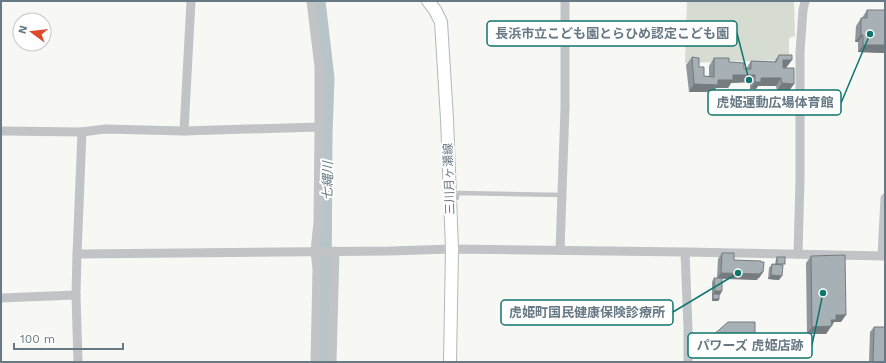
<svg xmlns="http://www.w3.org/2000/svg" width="886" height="363" font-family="'Work Sans','Noto Sans JP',sans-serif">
  <rect width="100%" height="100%" fill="#f7f7f4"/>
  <path fill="#d7dcd3" d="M687 1H794L795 36 789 38V60L685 63Z"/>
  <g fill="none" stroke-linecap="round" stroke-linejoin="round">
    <path stroke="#b7c4c8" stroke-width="13" d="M319 1 328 78 326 135 325 305 324 362"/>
    <defs>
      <path id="secondary" d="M428 1 435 10 441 22 447 119 452 249 450 362"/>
    </defs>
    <use href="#secondary" stroke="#b2b8bc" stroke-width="14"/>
    <path stroke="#c0c4c7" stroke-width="4.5" d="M452 198H457V193L562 195"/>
    <g stroke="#c0c4c7" stroke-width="9">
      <path d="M311 1 319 67V127"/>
      <path d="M1 131 82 132 77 254"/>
      <path d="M184 131 319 127 318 222 315 251 317 269 315 362"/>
      <path d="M82 132 105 129 184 131 191 1"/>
      <path d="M560 250 565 108V1"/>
      <path d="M685 252 688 328V362"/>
      <path d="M798 254 800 179V52L803 10 805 1"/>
      <path d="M882 256 885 198"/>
      <path d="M76 295 77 254 390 251 452 249 685 252 885 256"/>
      <path d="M1 298 76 295 78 362"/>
      <path d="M332 362 335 251"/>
    </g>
    <use href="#secondary" stroke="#fff" stroke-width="12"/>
  </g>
  <g fill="#90979c">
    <path d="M867 10 885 53 858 52V42H855L856 26 861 18H862Z"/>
    <path d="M779 55 789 91H777L776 86H758L756 89H750V82L731 83 728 88H716L713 92H689L686 65 692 57 699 67 704 76H709V66L714 58 729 62 744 69H746L751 61 774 62Z"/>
    <path d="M722 253 734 260 763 272 759 278H758L757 280 722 279 720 295H719V299L718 301H712V282L714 278H717L718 259Z"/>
    <path d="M811 256 841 322H834L826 334H807L806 263Z"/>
    <path d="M777 257 783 266 779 280 768 279 769 268 772 264H775L776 259Z"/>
    <path d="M874 327 885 362H869L870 332Z"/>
  </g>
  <g fill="#757b7f">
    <path d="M861 35H863L858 42H855Z"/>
    <path d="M863 45H885V53L858 52Z"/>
    <path d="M783 60H792L786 68H778Z"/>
    <path d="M733 75H755L750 82 731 83 728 88H716L713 92H689L694 84 718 80Z"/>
    <path d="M761 78H781L776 86H758L756 89H750L755 82Z"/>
    <path d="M782 83 794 84 789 91H777Z"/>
    <path d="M763 272 759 278H758L757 280 717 278 721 273Z"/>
    <path d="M771 275 782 276 779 280 768 279Z"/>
    <path d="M715 291H722L720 295H712Z"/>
    <path d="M713 299H719L718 301H712Z"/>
    <path d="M836 315H846L841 322H834L826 334H807L812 327Z"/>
    <path d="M712 336 755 337 751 342H708Z"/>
  </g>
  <g fill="#a7b0b5" stroke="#757b7f">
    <path d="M867 10H885V45H863V35H861V18H867Z"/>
    <path d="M779 55H792V60H783V68H794V84L782 83 781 78H761V82H755V75H733V80H718V85L694 84 692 57 699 58V67H704V76L714 77V58H729V62L744 63V69H751V61L776 62Z"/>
    <path d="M722 253H734V260L761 261V262H764L763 272H761V274L721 273Z"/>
    <path d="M845 255 846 315H836V320H831L832 326 812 327 811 256Z"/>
    <rect x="777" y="257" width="8" height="7"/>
    <path d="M772 264 783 265 782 276 771 275Z"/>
    <path d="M714 278H722V291H715Z"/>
    <rect x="713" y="294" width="6" height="5"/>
    <path d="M728 322H755V337L712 336Z"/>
    <path d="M874 327H885V362H873Z"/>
  </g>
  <g text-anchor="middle" stroke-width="4" stroke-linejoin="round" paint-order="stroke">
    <g font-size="12" fill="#677984" stroke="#fff">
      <text transform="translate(449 179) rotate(-92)" y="4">三川月ヶ瀬線</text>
    </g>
    <g font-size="13" font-style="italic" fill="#637a80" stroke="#fff">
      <text transform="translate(327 181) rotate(-89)" y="5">七縄川</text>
    </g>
  </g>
  <path fill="none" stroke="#0f766e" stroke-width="1.5" d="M749 80L737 33M870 34L841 103M738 273L673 312M823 293L812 345"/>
  <g fill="#0f766e" stroke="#fff" stroke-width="1.5">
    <circle cx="749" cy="80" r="4"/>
    <circle cx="870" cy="34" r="4"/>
    <circle cx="738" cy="273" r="4"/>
    <circle cx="823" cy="293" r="4"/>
  </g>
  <g fill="#fff" stroke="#0f766e" stroke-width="1.5">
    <rect x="487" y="21" width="250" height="25" rx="4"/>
    <rect x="708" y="90" width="133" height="25" rx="4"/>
    <rect x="501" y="300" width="172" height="25" rx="4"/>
    <rect x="688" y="333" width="124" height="25" rx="4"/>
  </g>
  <g font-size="13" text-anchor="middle" font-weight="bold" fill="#677984">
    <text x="612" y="38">長浜市立こども園とらひめ認定こども園</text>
    <text x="775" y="107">虎姫運動広場体育館</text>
    <text x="587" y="317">虎姫町国民健康保険診療所</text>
    <text x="750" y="350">パワーズ 虎姫店跡</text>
  </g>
  <rect width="886" height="363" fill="none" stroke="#677984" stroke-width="4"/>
  <g transform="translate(32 32) rotate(285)"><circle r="19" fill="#ffffff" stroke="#c2c9ce"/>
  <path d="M0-3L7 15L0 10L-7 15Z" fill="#df4a2c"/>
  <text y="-6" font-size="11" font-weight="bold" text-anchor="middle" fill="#677984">N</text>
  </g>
  <path d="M14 343v6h109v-6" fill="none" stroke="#677984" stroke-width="2"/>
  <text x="20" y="343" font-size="12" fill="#677984" stroke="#ffffff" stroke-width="3" paint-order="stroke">100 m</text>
</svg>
